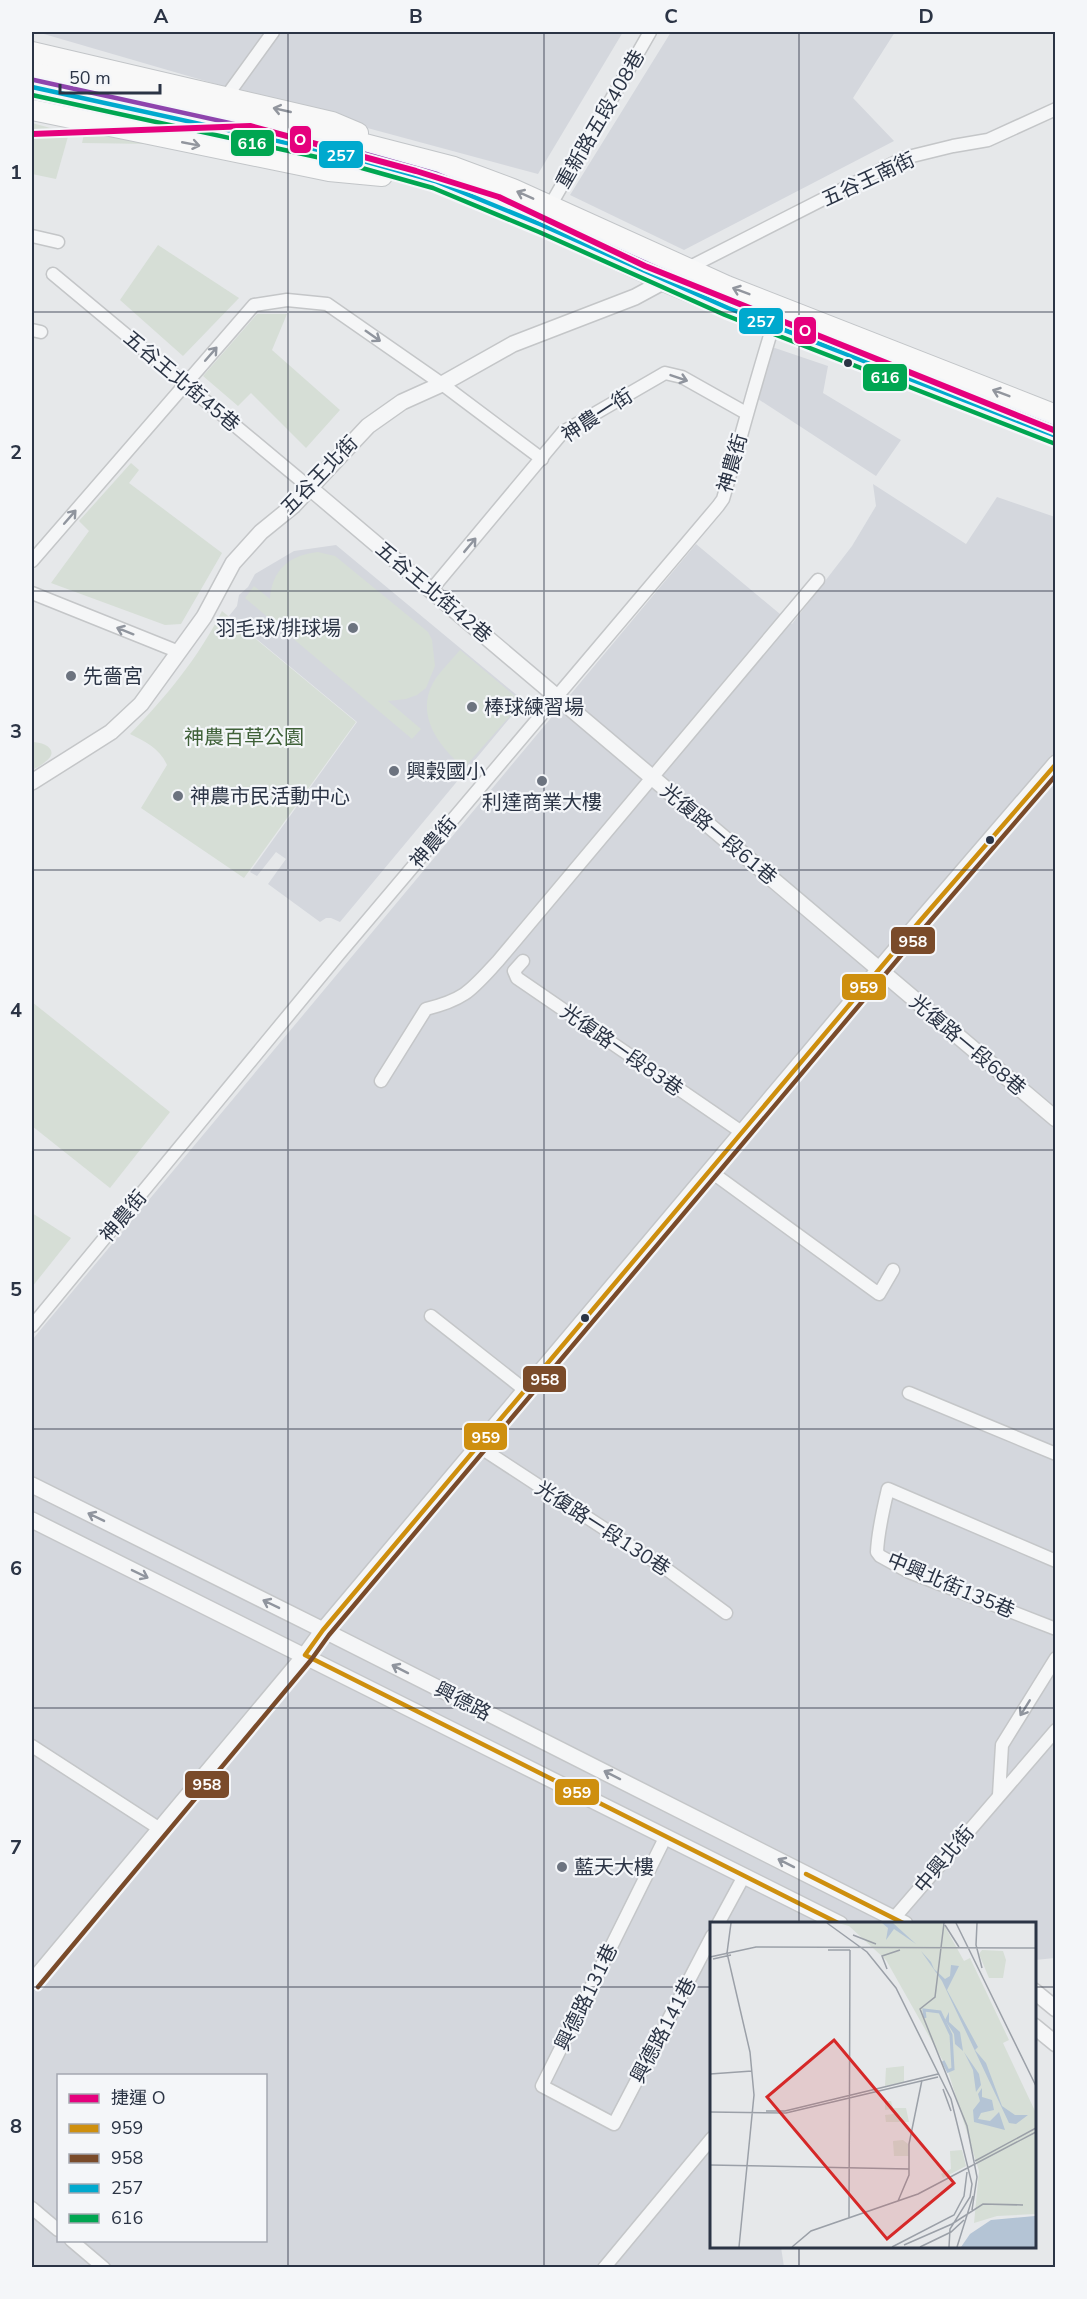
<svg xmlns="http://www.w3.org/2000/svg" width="1087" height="2299" font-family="'Nunito Sans','Noto Sans TC',sans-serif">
  <rect width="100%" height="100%" fill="#e6e8ea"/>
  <g fill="#d4d7dd" fill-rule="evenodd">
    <path d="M37 32H623L538 174 360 126Z"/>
    <path d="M671 32H895L853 98 894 141 684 250 570 195Z"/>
    <path d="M772 347 828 366 823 393 901 440 876 476 758 399Z"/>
    <path d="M873 484 966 544 997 497 1055 517V1958L1035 1960 1034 1924H712V2246L781 2247 784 2267 32 2268V1340L696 544 792 624 852 546 876 506ZM58 2076H266V2240H58Z"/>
    <path d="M336 545 524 701 340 922 331 918H326L320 922 268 884 286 859 276 852 257 876 250 872 357 722 229 616 237 606 239 595 248 587 255 574 294 551Z"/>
  </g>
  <g fill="#d6ded6">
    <path d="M32 123 69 133 56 179 32 174Z"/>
    <path d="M85 130 154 144 82 143Z"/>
    <path d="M158 245 239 298 183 356 120 300Z"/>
    <path d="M257 314H287L272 350 340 410 306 448 251 393 238 406 203 376Z"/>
    <path d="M131 463 139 470 129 483 222 553 181 624 165 625 51 583 89 531 79 521Z"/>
    <path d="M318 552 335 556 428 632 432 640 435 666 426 688 417 695 406 699 388 701 421 729 412 739 245 598 254 586 270 599C272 570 289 555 318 552Z"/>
    <path d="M222 611 356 722 244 878 141 808 167 765C160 749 145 741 130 734 165 698 199 657 222 611Z"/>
    <path d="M460 650 522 702 464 768C440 747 415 716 433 683 440 671 451 661 460 650Z"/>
    <path d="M32 742C44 742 61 750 45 762 42 765 36 768 32 770Z"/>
    <path d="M32 1002 170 1112 110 1188 32 1126Z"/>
    <path d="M32 1213 71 1238 32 1287Z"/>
  </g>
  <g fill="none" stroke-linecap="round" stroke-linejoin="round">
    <defs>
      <g id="minor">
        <path d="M226 97 273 32"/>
        <path d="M550 206 650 32"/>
        <path d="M32 236 58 242"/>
        <path d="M688 268 904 158 953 146 988 140 1056 109"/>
        <path d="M53 274 310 488"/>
        <path d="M32 330 41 332"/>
        <path d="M32 561 254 305 287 300 327 304 442 384 542 459"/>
        <path d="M432 589 563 432 665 373 682 377 746 413"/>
        <path d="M32 593 179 652"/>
        <path d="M523 961 514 971 517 978 743 1133"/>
        <path d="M381 1081 426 1009C466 999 471 990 498 961L818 580"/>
        <path d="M710 1171 879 1294 893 1270"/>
        <path d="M431 1316 525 1390"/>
        <path d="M32 1326 339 954 718 506 723 499C740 441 755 383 773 326"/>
        <path d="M909 1393 1056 1454"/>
        <path d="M478 1446 669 1571 726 1613"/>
        <path d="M1056 1561 888 1489C883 1510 878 1530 877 1552L880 1556 909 1572 1056 1629"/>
        <path d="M32 1746 160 1829"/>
        <path d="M999 1795 1002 1745 1056 1658"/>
        <path d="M666 1836 542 2086 614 2124 712 1936"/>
        <path d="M718 1924 744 1876"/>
        <path d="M889 1924 1056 1730"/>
        <path d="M32 2208 58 2230"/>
        <path d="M71 2240 104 2268"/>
        <path d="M604 2268 712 2138"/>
      </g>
      <g id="tertiary">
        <path d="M310 488 1056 1119"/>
        <path d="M32 782 111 732 141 704 204 617 233 563 261 532 293 506 368 426 402 402 442 384 513 344 635 297 672 277"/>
        <path d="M32 1485 323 1630 905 1924"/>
        <path d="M32 1520 840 1924"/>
        <path d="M32 1982 305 1655 323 1630 919 922 1056 763"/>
        <path d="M1034 1991 1056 2009"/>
        <path d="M1034 2026 1056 2044"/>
      </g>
      <g id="primary">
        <path d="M32 52 332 122 358 133"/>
        <path d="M32 72 349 140 454 167 513 189 727 286 1056 415"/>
        <path d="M32 87 346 156 435 181 542 225 666 282 728 308 1056 436"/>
        <path d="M32 110 329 171 382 176"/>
      </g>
    </defs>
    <use href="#minor" stroke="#c4c6c8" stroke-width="15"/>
    <use href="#tertiary" stroke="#c4c6c8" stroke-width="18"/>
    <use href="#primary" stroke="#c2c5c8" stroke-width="22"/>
    <use href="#minor" stroke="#f5f6f7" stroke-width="12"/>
    <use href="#tertiary" stroke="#f5f6f7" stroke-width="15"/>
    <use href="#primary" stroke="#f8f8f8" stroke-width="20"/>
    <defs>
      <g id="bus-1">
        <path d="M806 1874 905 1924"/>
        <path d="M840 1924 305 1655 323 1630 919 922 1056 764"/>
      </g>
      <path id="bus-2" d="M38 1987 311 1660 329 1635 925 927 1056 775"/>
      <path id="bus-3" d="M32 87 346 156 435 181 542 225 728 308 1056 436"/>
      <path id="bus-4" d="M32 95 344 163 433 188 539 232 725 315 1053 443"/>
      <path id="bus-5" d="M34 80 348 149 437 174 545 218 731 301 1056 428"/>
    </defs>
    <use href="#bus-1" stroke="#f4f6f9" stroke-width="9"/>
    <use href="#bus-2" stroke="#f4f6f9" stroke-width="9"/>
    <use href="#bus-3" stroke="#f4f6f9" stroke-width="9"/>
    <use href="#bus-4" stroke="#f4f6f9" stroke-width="9"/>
    <use href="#bus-5" stroke="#f4f6f9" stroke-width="9"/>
    <use href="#bus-1" stroke="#ce8f0e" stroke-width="4.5"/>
    <use href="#bus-2" stroke="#7a4b2a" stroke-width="4.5"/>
    <use href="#bus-3" stroke="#00a9ce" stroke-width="4.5"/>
    <use href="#bus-4" stroke="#00a651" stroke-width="4.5"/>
    <use href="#bus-5" stroke="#8e44ad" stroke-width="4.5"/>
    <defs>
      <path id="metro-1" d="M32 134 250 126 416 171 499 197 645 266 1056 431"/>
    </defs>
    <use href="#metro-1" stroke="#f4f6f9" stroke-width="10"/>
    <use href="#metro-1" stroke="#e5007d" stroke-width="6"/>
  </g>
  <defs><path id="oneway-shaft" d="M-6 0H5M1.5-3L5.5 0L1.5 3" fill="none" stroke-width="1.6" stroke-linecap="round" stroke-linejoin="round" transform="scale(1.5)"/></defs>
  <g stroke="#92969e">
    <use href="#oneway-shaft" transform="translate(282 110) rotate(-167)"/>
    <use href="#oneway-shaft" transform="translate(191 144) rotate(11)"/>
    <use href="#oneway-shaft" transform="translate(525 195) rotate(-156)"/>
    <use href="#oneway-shaft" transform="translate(741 291) rotate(-159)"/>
    <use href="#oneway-shaft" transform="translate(1001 393) rotate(-159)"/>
  </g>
  <g stroke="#90959e">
    <use href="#oneway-shaft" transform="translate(373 336) rotate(35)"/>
    <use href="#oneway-shaft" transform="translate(211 354) rotate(-49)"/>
    <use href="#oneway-shaft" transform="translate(679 378) rotate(19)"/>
    <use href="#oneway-shaft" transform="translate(70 517) rotate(-49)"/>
    <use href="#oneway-shaft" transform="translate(470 545) rotate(-50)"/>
    <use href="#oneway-shaft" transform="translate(125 631) rotate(-158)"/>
    <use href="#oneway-shaft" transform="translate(96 1517) rotate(-154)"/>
    <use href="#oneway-shaft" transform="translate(140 1574) rotate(26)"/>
    <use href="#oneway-shaft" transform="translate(271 1604) rotate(-154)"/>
    <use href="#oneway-shaft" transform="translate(400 1669) rotate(-153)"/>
    <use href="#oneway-shaft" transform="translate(1025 1708) rotate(122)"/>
    <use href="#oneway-shaft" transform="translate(612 1775) rotate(-153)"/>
    <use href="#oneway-shaft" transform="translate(786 1863) rotate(-153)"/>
  </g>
  <path fill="none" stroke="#2b3445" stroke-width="1.5" stroke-opacity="0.55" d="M288 32V2268M544 32V2268M799 32V1924M32 312H1056M32 591H1056M32 870H1056M32 1150H1056M32 1429H1056M32 1708H1056M32 1987H712M1034 1987H1056M799 2246V2268"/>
  <g fill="#2b3445" stroke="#f4f6f9" stroke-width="2">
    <circle cx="848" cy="363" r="5"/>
    <circle cx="990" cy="840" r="5"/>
    <circle cx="585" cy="1318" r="5"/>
  </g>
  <g fill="#6c737f" stroke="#f4f6f9" stroke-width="2">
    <circle cx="353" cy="628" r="6"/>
    <circle cx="71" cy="676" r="6"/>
    <circle cx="472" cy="707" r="6"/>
    <circle cx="394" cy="771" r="6"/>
    <circle cx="542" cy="781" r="6"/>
    <circle cx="178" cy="796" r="6"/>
    <circle cx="562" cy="1867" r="6"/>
  </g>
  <g text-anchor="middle" stroke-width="4.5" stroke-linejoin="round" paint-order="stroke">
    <g font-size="20" fill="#2b3445" stroke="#f4f6f9">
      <text transform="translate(600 119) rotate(-60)" y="7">重新路五段408巷</text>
      <text transform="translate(868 179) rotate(-25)" y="7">五谷王南街</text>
      <text transform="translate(182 381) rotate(40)" y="7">五谷王北街45巷</text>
      <text transform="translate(597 415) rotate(-33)" y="7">神農一街</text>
      <text transform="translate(732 463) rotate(-74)" y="7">神農街</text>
      <text transform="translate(319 475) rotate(-46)" y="7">五谷王北街</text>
      <text transform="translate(434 592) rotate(40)" y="7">五谷王北街42巷</text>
      <text transform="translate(719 834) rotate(40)" y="7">光復路一段61巷</text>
      <text transform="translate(433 842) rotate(-50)" y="7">神農街</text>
      <text transform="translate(968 1045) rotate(40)" y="7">光復路一段68巷</text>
      <text transform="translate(622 1050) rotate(35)" y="7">光復路一段83巷</text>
      <text transform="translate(123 1216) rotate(-50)" y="7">神農街</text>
      <text transform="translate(603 1528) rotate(33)" y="7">光復路一段130巷</text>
      <text transform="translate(951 1585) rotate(23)" y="7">中興北街135巷</text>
      <text transform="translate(463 1701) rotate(27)" y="7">興德路</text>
      <text transform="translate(944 1859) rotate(-50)" y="7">中興北街</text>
      <text transform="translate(586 1997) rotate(-64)" y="7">興德路131巷</text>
      <text transform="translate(663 2030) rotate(-62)" y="7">興德路141巷</text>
    </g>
    <g font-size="20" fill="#2b3445" stroke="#f4f6f9" text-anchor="start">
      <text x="341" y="635" text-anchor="end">羽毛球/排球場</text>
      <text x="83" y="683">先嗇宮</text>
      <text x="484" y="714">棒球練習場</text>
      <text x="406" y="778">興穀國小</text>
      <text x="190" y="803">神農市民活動中心</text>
      <text x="542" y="809" text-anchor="middle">利達商業大樓</text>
      <text x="574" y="1874">藍天大樓</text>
    </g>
    <g font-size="20" fill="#3f6138" stroke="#f4f6f9">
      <text x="244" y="744">神農百草公園</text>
    </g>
  </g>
  <g transform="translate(710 1922)">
    <rect width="326" height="326" fill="#e6e8ea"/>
    <path d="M128 1H233L254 39 260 36 299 118 293 121 325 189V292L287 294 264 301 269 249 237 146 176 38 139 4ZM272 28 293 29 296 38 293 56H279L269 32ZM194 144V160L175 164 176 146ZM175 179H181L183 186H196L199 200H194L190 193V200H176L175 193 184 192 183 187 175 188ZM193 218 198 222 199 234H184L183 219ZM252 228 256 244 233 256 231 252 241 247 240 229Z" fill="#d6ded6"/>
    <path d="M172 1H183L206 22 184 7 176 18 178 6ZM211 29 221 40 224 47 235 57 240 54 241 43 249 44 237 68 268 125 265 128 276 141 292 184 305 193H318L306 202 299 201 232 59ZM239 90V100L250 110 253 129 245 122 244 112 235 98ZM254 130 269 152 271 163 266 170 263 148ZM272 166V175L282 178 284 188 271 191 268 197 280 199 289 190 295 208 264 200 263 188 270 179 268 172ZM325 294V325H251L260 312 281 298Z" fill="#b4c4d5"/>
    <path fill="none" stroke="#b4c4d5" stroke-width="3" d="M215 96 214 88 230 90 241 113 243 147 238 149 233 139"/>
    <path fill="none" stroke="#9ba0a8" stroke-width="1.5" d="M21 1 17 31 40 130 44 173 29 325M117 1 157 30 186 66 241 177 262 262 260 275 240 307 239 325M234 1 225 75 210 87 257 204 267 255 262 288M246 1 326 164M267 1 266 23 272 46M235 3 249 25M143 13 166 22M118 28H140M0 35 46 25 326 26M3 37 21 33M177 47 172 34 190 28M0 152 42 149M233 167 241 189M56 189H75L228 152M0 190 76 191 228 155M265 239 326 206M0 243 199 247M188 279 199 253V222L212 158M139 296 140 28M194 323 242 302 273 282 313 283M82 325 101 309 208 272 326 210M182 325 244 293 254 274 257 250M210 325 241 310 254 298M247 325 263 274"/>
    <path fill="#d62828" fill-opacity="0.15" stroke="#d62828" stroke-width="3" d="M124 118 244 261 177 317 57 175Z"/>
    <rect width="326" height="326" fill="none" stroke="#2b3445" stroke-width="3"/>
  </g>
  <g stroke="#f4f6f9" stroke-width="2">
    <rect x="289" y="125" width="23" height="29" rx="6" fill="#e5007d"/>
    <rect x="230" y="129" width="45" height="28" rx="6" fill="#00a651"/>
    <rect x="318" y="140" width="46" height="29" rx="6" fill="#00a9ce"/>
    <rect x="738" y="307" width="46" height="28" rx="6" fill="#00a9ce"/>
    <rect x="793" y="316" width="24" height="29" rx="6" fill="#e5007d"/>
    <rect x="862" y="363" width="46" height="29" rx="6" fill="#00a651"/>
    <rect x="890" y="926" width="46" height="29" rx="6" fill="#7a4b2a"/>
    <rect x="841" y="973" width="46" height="28" rx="6" fill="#ce8f0e"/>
    <rect x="522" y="1365" width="45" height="28" rx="6" fill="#7a4b2a"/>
    <rect x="463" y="1422" width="45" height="29" rx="6" fill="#ce8f0e"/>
    <rect x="184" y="1770" width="46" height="29" rx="6" fill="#7a4b2a"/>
    <rect x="554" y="1778" width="46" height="28" rx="6" fill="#ce8f0e"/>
  </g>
  <g font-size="16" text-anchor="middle" font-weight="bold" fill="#fff">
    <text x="300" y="145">O</text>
    <text x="252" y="149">616</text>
    <text x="341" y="161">257</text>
    <text x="761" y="327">257</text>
    <text x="805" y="336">O</text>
    <text x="885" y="383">616</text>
    <text x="913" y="947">958</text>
    <text x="864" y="993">959</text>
    <text x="545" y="1385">958</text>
    <text x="486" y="1443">959</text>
    <text x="207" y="1790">958</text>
    <text x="577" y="1798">959</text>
  </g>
  <rect width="1087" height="2299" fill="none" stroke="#f4f6f9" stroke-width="66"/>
  <rect x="57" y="2074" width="210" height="168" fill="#f4f6f9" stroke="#a4a8b1" stroke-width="1.5"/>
  <rect x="69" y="2094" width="30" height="9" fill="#e5007d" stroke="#a4a8b1" stroke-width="1.5"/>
  <text x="111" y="2104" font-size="18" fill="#2b3445">捷運 O</text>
  <rect x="69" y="2124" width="30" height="9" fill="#ce8f0e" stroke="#a4a8b1" stroke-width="1.5"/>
  <text x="111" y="2134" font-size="18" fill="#2b3445">959</text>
  <rect x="69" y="2154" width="30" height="9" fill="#7a4b2a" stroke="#a4a8b1" stroke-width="1.5"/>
  <text x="111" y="2164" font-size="18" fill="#2b3445">958</text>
  <rect x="69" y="2184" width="30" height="9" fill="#00a9ce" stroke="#a4a8b1" stroke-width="1.5"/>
  <text x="111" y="2194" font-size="18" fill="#2b3445">257</text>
  <rect x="69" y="2214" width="30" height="9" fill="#00a651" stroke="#a4a8b1" stroke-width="1.5"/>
  <text x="111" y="2224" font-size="18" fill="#2b3445">616</text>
  <path d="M60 84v9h100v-9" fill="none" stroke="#2b3445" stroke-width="3"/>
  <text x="69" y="84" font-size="18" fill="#2b3445" stroke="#f4f6f9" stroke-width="4.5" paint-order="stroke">50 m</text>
  <rect x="33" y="33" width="1021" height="2233" fill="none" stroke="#2b3445" stroke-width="2"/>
  <g font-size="20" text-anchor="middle" font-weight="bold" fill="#2b3445">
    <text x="161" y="23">A</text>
    <text x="416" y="23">B</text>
    <text x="671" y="23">C</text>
    <text x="926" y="23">D</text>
    <text x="16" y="179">1</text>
    <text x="16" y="459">2</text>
    <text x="16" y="738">3</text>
    <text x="16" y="1017">4</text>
    <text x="16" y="1296">5</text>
    <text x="16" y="1575">6</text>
    <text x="16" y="1854">7</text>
    <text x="16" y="2133">8</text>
  </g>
</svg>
